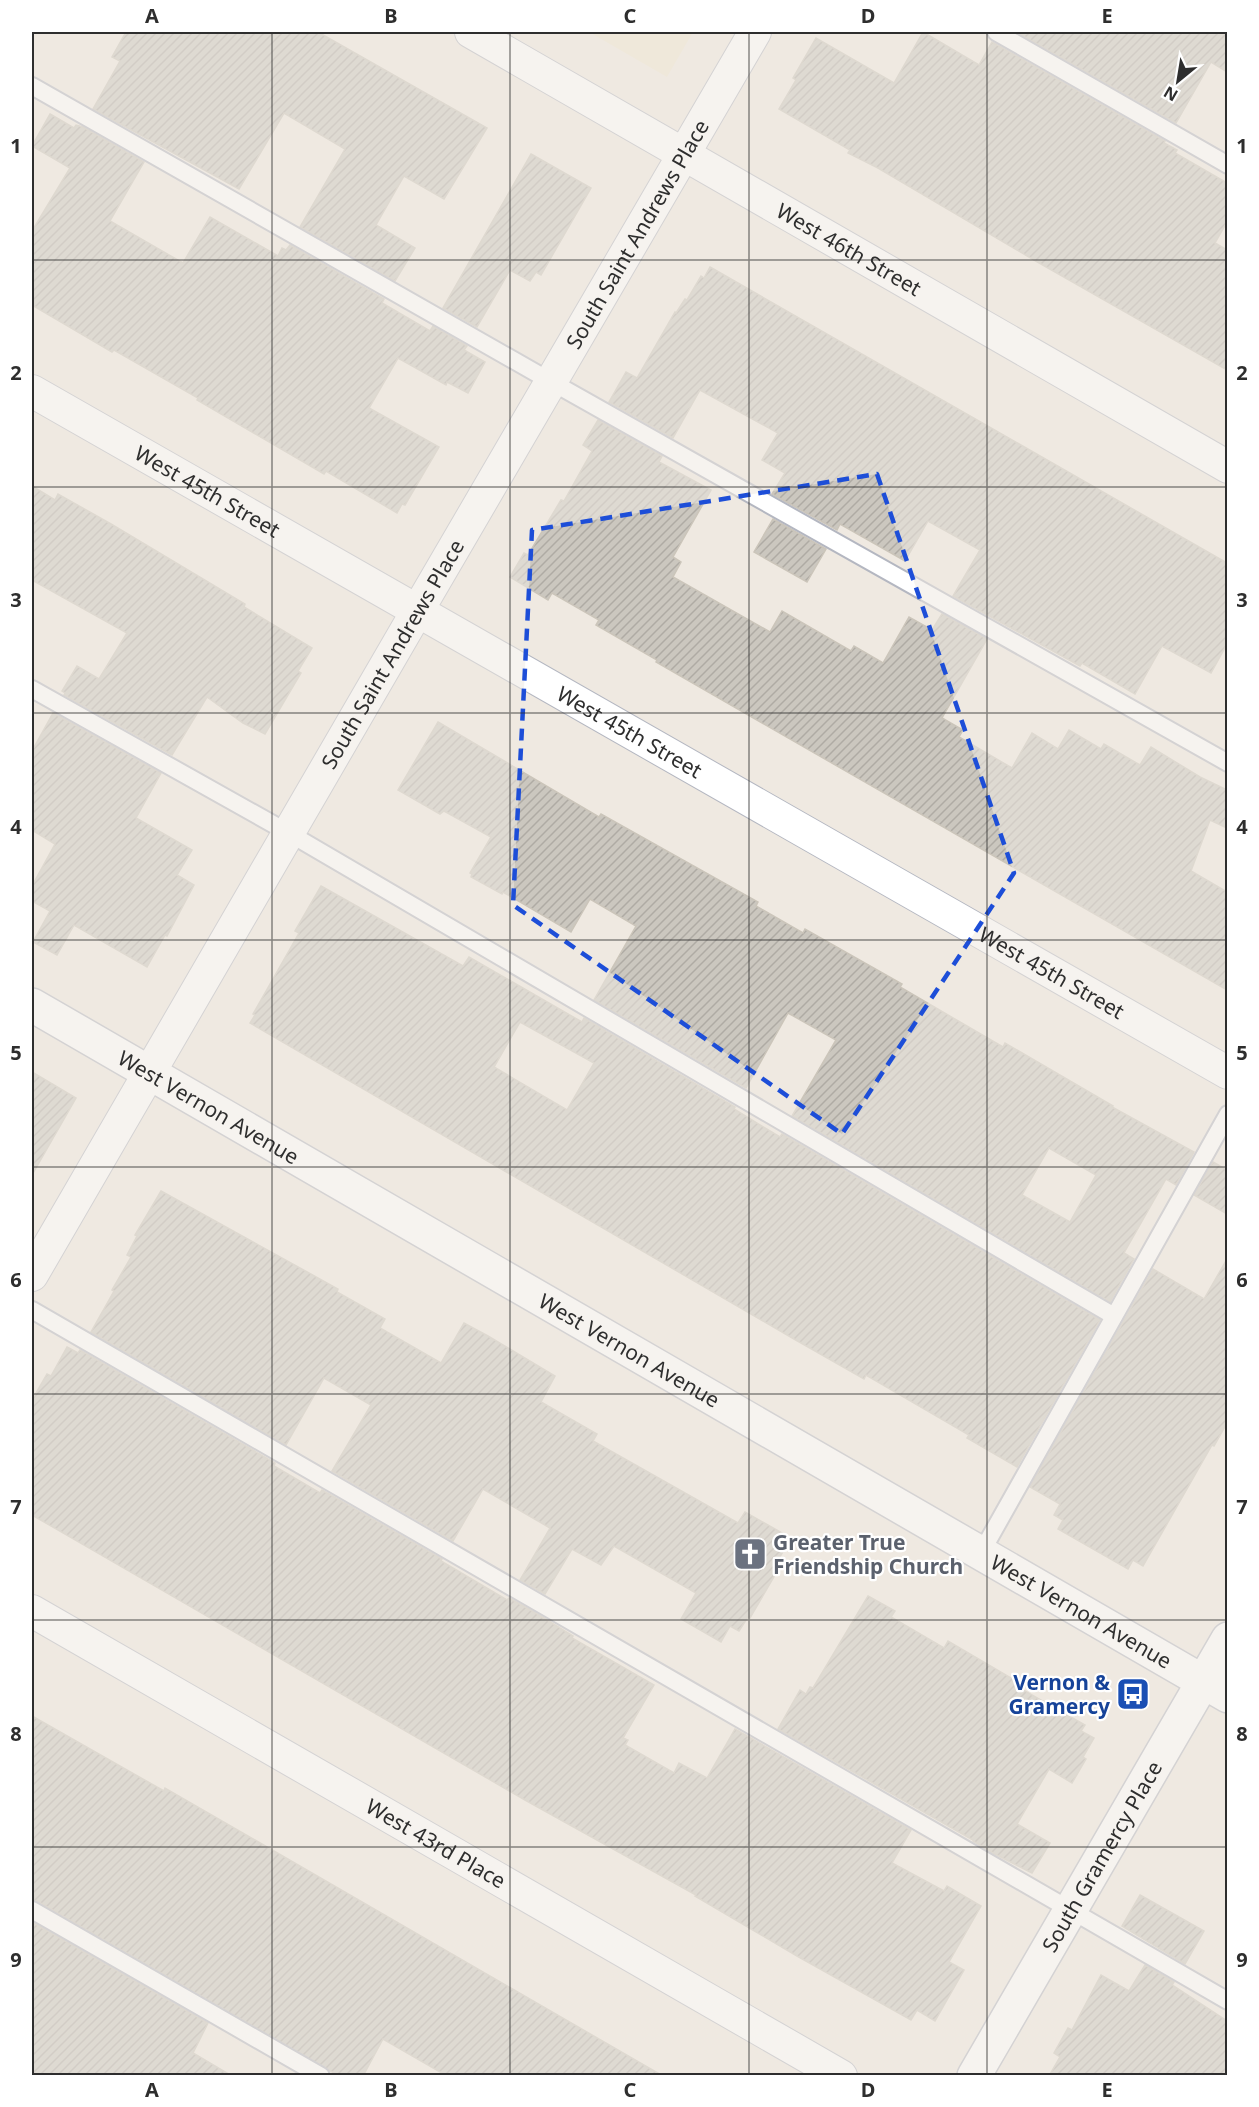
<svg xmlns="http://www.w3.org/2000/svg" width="1259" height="2107" font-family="'Noto Sans',sans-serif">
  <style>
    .education { fill: #f0e6d1 }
    .building { fill: url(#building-hatch); stroke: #cbc5ba; stroke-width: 1.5; fill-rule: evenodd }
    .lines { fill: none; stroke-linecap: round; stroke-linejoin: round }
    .lane-casing { stroke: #b4b7c1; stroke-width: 20 }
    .street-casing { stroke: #b4b7c1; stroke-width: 34 }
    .secondary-casing { stroke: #b4b7c1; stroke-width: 36 }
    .lane { stroke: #fff; stroke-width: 16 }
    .street { stroke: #fff; stroke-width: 32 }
    .secondary { stroke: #fff; stroke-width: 33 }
    .marked { fill: none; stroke: #1d4ed8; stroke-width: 4.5; stroke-dasharray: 12 8; stroke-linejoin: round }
    .grid { fill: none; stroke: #2e2e2e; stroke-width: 1.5; stroke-opacity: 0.55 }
    .labels { text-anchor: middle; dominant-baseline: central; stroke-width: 4.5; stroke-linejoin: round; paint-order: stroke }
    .street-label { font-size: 21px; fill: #2e2e2e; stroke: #fff }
    .worship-label { font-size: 21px; font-weight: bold; fill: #5b616d; stroke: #fff; text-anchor: start }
    .transit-label { font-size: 21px; font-weight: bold; fill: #164399; stroke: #fff; text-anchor: end }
    .neatline { fill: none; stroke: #2e2e2e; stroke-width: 2 }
    .grid-label { font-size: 20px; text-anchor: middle; font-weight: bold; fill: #2e2e2e }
  </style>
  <defs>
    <pattern id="building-hatch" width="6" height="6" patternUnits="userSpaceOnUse" patternTransform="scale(1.5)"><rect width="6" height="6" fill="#cbc7bf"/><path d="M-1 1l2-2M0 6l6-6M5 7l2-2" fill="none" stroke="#afaba4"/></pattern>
  </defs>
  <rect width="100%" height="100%" fill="#efe9e1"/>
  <!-- education -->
  <path class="education" d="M589 32H693L667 77Z"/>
  <!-- building -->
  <g class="building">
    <path d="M126 32H318L487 128 444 199 404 176 376 225 415 248 395 281 300 227 345 149 284 113 239 189 93 109 120 61 112 57Z"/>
    <path d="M923 32 979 65 992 42 1165 141 1164 143 1177 150 1175 153 1227 183V222L1215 243 1227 250V370L1034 260 878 168 848 153 850 150 779 109 796 80 793 78 816 38 894 83Z"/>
    <path d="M1016 32H1227V72L1211 62 1176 123Z"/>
    <path d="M50 114 74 128 76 125 83 127 144 162 110 221 183 263 210 217 278 256 282 248 286 250 290 245 384 299 382 303 430 331 433 326 467 346 464 350 485 362 468 393 447 382 446 385 398 358 369 408 439 447 405 505 402 504 397 513 326 471 324 474 197 400 198 398 114 350 112 352 32 305V231L70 168 32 146Z"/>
    <path d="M531 154 591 188 541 275 536 272 530 281 510 270 477 327 443 308Z"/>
    <path d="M710 267 1227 563V644L1211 673 1162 646 1135 694 1082 663 1080 666 953 596 980 550 928 521 905 561 840 524 837 530 772 494 785 473 762 460 778 433 700 390 673 438 609 402 626 372 637 378 675 312 676 313 685 299 687 300 701 276 704 278Z"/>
    <path d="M598 420 662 456 659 462 711 490 673 557 681 562 673 577 770 632 782 611 851 651 854 646 883 663 909 617 932 630 942 614 987 639 942 718 963 730 959 737 1012 768 1032 733 1058 749 1069 730 1101 749 1104 744 1140 765 1151 747 1200 777 1227 790V828L1210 820 1191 871 1227 892V990L656 662 657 660 596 625 599 620 552 593 548 600 510 577 524 553 528 555 561 500 564 501 592 451 583 445Z"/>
    <path d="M32 486 55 500 58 494 111 524 245 604 244 607 312 648 298 671 301 673 265 734 243 723 207 697 172 755 64 695 65 693 62 691 77 666 99 679 127 633 32 580Z"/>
    <path d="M773 519 826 549 807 582 754 552Z"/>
    <path d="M53 713 161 773 136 818 192 850 177 875 194 885 167 936 165 935 147 967 74 925 57 955 33 942 50 911 32 901V886L55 844 32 830V751Z"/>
    <path d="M438 722 599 817 601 814 758 902 756 906 803 933 805 929 902 984 900 987 1003 1047 1005 1043 1113 1106 1112 1107 1194 1152 1176 1185 1166 1179 1124 1253 1134 1259 1110 1302 792 1116 836 1040 788 1013 746 1088 594 1000 636 926 590 899 571 932 503 892 502 894 471 877 472 874 470 873 491 837 444 811 440 814 398 790ZM1049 1148 1096 1175 1070 1222 1022 1195Z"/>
    <path d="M321 886 463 966 469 957 582 1022 584 1018 735 1107 734 1109 780 1137 782 1134 1100 1320 1017 1467 967 1438 969 1435 866 1375 864 1379 794 1339 250 1023 255 1015 253 1014 299 933 295 931ZM520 1022 594 1063 567 1110 494 1067Z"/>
    <path d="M32 1072 76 1098 32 1175Z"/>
    <path d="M1213 1162 1227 1170V1214L1194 1195Z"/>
    <path d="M161 1191 338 1289 337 1292 385 1319 380 1328 441 1363 464 1323 488 1336 555 1376 541 1402 597 1434 593 1441 738 1523 745 1512 791 1538 778 1560 782 1563 750 1618 748 1617 739 1631 730 1626 721 1642 681 1619 696 1593 614 1546 601 1565 572 1549 545 1594 520 1580 550 1528 483 1489 453 1541 332 1471 371 1405 324 1378 286 1445 91 1332 114 1291 112 1290 131 1257 127 1255 137 1236 135 1235Z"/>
    <path d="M1227 1259V1423L1214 1446 1212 1445 1143 1566 1133 1560 1128 1569 1058 1529 1063 1520 1054 1515 1060 1504 1030 1487 1153 1269 1204 1299Z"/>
    <path d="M67 1347 78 1353 80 1350 275 1463 274 1466 320 1493 322 1490 442 1559 441 1561 507 1600 509 1598 534 1612 573 1636 572 1638 654 1685 623 1738 628 1740 625 1745 674 1773 679 1763 707 1778 735 1729 911 1830 892 1863 944 1891 947 1886 981 1906 949 1962 964 1970 935 2021 917 2010 911 2020 797 1956 695 1896 696 1895 525 1800 32 1515V1400L47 1374 51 1376Z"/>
    <path d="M868 1596 895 1611 891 1617 944 1648 948 1641 1018 1682 1016 1686 1085 1725 1081 1731 1094 1738 1083 1757 1086 1759 1072 1783 1049 1769 1017 1824 1050 1843 1032 1873 993 1853 973 1841V1840L778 1729 800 1690 806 1694 810 1687 813 1688Z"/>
    <path d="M32 1716 164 1791 165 1788 663 2076H447L383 2039 363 2076H339L37 1901 32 1900Z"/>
    <path d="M1140 1895 1204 1931 1185 1964 1122 1926Z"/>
    <path d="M32 1922 208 2023 193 2053 232 2076H32Z"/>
    <path d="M1145 1965 1174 1982 1172 1985 1227 2021V2076H1049L1060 2057 1054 2053 1068 2028 1072 2030 1101 1975 1129 1991Z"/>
  </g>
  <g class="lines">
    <defs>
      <g id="lane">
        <path d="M996 32 1228 165"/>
        <path d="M32 86 550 381 1228 763"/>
        <path d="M32 689 287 832 1114 1316"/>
        <path d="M32 1310 1228 2001"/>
        <path d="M981 1553 1228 1114"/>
        <path d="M32 1910 321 2076"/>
      </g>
      <g id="street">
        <path id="s1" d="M471 32 1228 467"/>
        <path id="s2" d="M32 391 1228 1073"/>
        <path id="s3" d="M32 1275C271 860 514 446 755 32"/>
        <path id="s4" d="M32 1611 841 2076"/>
      </g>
      <g id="secondary">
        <path id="s5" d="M32 1005 1228 1696"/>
        <path id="s6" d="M974 2076 1228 1639"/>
      </g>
    </defs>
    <!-- lane casing -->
    <use href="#lane" class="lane-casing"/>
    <!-- street casing -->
    <use href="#street" class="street-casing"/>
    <!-- secondary casing -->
    <use href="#secondary" class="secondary-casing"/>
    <!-- lane -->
    <use href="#lane" class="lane"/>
    <!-- street -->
    <use href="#street" class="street"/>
    <!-- secondary -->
    <use href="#secondary" class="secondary"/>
  </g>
  <!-- marked area -->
  <path d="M0 0H1259V2107H0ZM877 474 1014 873 842 1134 513 905 532 530Z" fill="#efe9e1" fill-opacity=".55" fill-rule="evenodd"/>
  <path class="marked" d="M877 474 1014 873 842 1134 513 905 532 530Z"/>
  <!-- grid -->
  <path class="grid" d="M272 32V2076M510 32V2076M749 32V2076M987 32V2076M32 260H1228M32 487H1228M32 713H1228M32 940H1228M32 1167H1228M32 1394H1228M32 1620H1228M32 1847H1228"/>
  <!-- icons -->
  <defs>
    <symbol id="church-square" viewBox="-11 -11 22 22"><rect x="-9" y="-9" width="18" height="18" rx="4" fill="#6b7280" stroke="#fff"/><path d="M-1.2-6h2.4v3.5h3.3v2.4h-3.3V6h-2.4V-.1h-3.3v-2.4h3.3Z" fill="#fff"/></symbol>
    <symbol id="bus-square" viewBox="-11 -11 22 22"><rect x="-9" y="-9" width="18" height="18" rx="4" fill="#1a4fb4" stroke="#fff"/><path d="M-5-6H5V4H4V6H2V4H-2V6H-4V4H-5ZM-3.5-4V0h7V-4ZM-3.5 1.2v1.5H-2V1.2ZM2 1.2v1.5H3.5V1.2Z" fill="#fff"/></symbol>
  </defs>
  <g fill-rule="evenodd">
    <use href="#church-square" x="731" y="1535" width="38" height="38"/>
    <use href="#bus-square" x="1114" y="1675" width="38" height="38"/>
  </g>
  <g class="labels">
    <!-- street labels -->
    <g class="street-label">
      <text stroke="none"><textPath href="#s3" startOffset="1204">South Saint Andrews Place</textPath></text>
      <text stroke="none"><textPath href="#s1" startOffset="436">West 46th Street</textPath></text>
      <text stroke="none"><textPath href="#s2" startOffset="202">West 45th Street</textPath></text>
      <text stroke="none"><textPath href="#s3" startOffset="718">South Saint Andrews Place</textPath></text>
      <text stroke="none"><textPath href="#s2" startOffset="688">West 45th Street</textPath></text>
      <text stroke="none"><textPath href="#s2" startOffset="1174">West 45th Street</textPath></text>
      <text stroke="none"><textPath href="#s5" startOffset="204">West Vernon Avenue</textPath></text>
      <text stroke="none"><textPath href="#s5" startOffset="690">West Vernon Avenue</textPath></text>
      <text stroke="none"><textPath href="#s5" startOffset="1212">West Vernon Avenue</textPath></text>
      <text stroke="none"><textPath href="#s4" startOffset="466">West 43rd Place</textPath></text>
      <text stroke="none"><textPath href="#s6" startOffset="254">South Gramercy Place</textPath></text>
    </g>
    <!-- worship labels -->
    <g class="worship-label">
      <text x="773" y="1542">Greater True<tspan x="773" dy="24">Friendship Church</tspan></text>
    </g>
    <!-- transit labels -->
    <g class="transit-label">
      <text x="1110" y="1682">Vernon &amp;<tspan x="1110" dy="24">Gramercy</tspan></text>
    </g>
  </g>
  <!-- border -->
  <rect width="1259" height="2107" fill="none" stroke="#ffffff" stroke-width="66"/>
  <!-- north arrow -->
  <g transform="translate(1178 81) rotate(210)" stroke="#ffffff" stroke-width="4.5" paint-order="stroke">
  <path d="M0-4.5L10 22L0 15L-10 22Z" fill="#2e2e2e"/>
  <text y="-9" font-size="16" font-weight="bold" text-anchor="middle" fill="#2e2e2e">N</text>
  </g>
  <rect x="33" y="33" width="1193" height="2041" class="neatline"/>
  <g class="grid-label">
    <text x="152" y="23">A</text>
    <text x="391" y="23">B</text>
    <text x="630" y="23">C</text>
    <text x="868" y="23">D</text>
    <text x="1107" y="23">E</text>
    <text x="16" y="153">1</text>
    <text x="1242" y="153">1</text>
    <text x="16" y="380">2</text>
    <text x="1242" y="380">2</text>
    <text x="16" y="607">3</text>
    <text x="1242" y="607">3</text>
    <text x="16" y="834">4</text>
    <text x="1242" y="834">4</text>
    <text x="16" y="1060">5</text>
    <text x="1242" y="1060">5</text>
    <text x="16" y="1287">6</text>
    <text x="1242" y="1287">6</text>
    <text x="16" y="1514">7</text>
    <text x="1242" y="1514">7</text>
    <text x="16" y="1741">8</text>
    <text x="1242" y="1741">8</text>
    <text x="16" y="1967">9</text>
    <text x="1242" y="1967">9</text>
    <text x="152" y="2097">A</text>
    <text x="391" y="2097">B</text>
    <text x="630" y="2097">C</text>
    <text x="868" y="2097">D</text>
    <text x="1107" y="2097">E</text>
  </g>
</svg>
